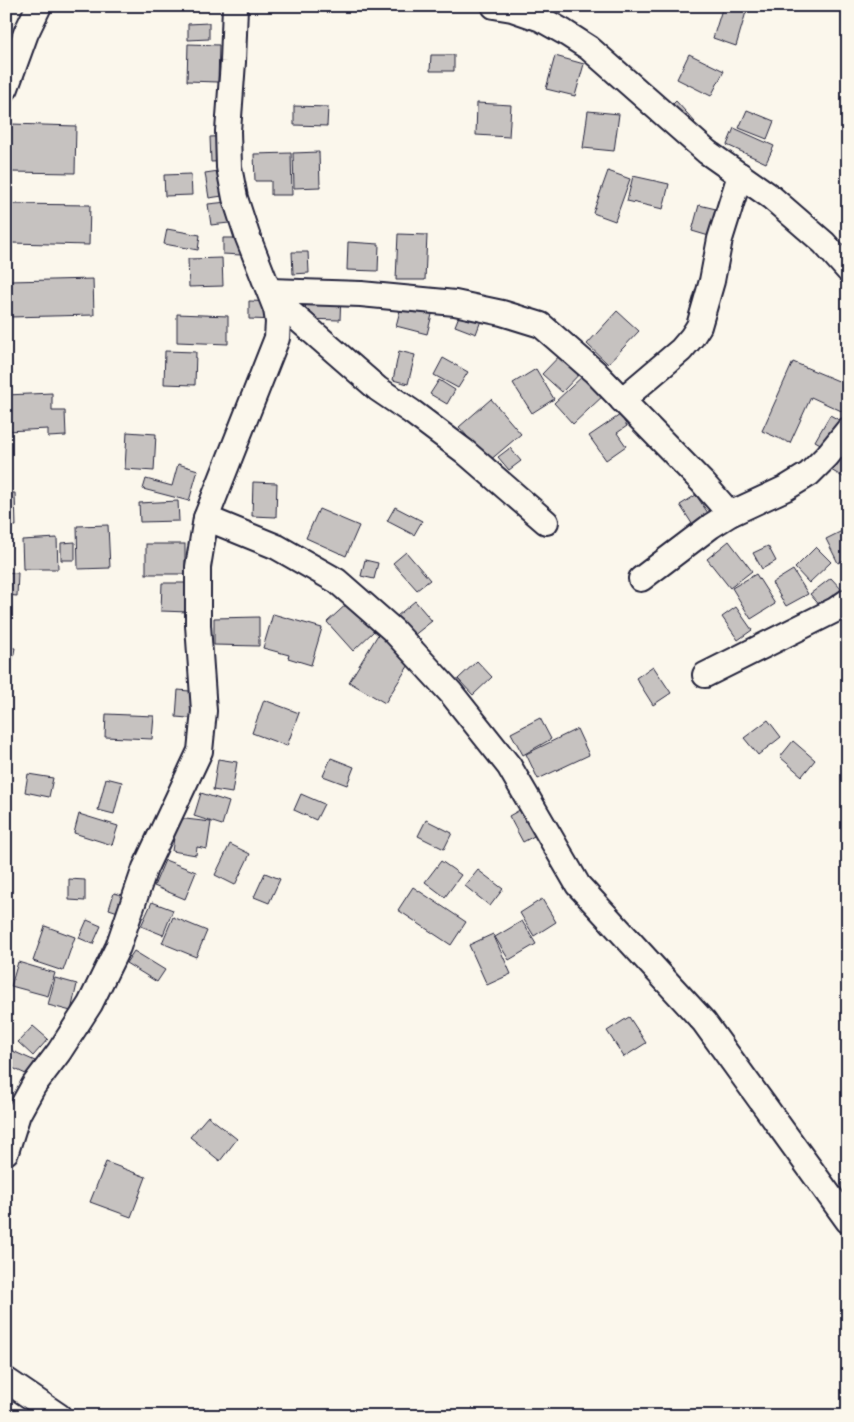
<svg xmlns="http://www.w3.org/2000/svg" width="854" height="1422" font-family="'Patrick Hand',sans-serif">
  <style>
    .building { fill: #c6c2c0; stroke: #22223b }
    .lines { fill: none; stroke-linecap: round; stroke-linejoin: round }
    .minor-casing { stroke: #22223b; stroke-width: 28 }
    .minor { stroke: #fbf7ec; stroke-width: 24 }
  </style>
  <rect width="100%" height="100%" fill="#fbf7ec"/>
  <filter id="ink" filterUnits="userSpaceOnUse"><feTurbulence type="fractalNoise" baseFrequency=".02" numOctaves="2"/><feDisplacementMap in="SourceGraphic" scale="10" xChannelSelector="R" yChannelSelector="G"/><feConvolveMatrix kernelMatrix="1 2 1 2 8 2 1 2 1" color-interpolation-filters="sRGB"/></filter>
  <g filter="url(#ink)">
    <!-- building -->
    <g class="building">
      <path d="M723 6 746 12 736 46 713 38Z"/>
      <path d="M209 23V39L188 40V24Z"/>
      <path d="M188 44 219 45 218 82 187 81Z"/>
      <path d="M689 54 724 71 711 96 677 79Z"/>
      <path d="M431 55H454V71H430Z"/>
      <path d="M555 56 584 64 575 96 546 89Z"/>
      <path d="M676 101 695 122 685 131 666 111Z"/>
      <path d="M477 103 511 105 509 137 476 135Z"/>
      <path d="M294 106 328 107 327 126 294 125Z"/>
      <path d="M747 110 774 121 767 139 739 128Z"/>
      <path d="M588 111 619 114 614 151 583 148Z"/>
      <path d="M11 124 76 126 75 173 10 172Z"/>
      <path d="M734 128 774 146 766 163 727 145Z"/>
      <path d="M229 136 230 161 211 162 210 137Z"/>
      <path d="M319 152 320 187 294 188 293 153Z"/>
      <path d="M291 153 292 195H271V181H255L254 154Z"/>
      <path d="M226 170 229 195 209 198 205 173Z"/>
      <path d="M608 171 630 179 615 221 593 213Z"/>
      <path d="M191 174 192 195 165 196 164 175Z"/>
      <path d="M633 176 669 184 663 209 627 201Z"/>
      <path d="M237 201 238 222 211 225 208 204Z"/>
      <path d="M11 204 90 205 89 245 11 243Z"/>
      <path d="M699 205 716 209 709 236 692 231Z"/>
      <path d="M167 229 200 235 198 250 164 244Z"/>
      <path d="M398 234 427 235 425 280H396Z"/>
      <path d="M223 238H241V255L223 254Z"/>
      <path d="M348 242 379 244 378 271 347 270Z"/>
      <path d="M292 252H308L309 273 293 274Z"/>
      <path d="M222 258 223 286 189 287 188 259Z"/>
      <path d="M93 279 94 315 10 317V281Z"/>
      <path d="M306 292 341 294 340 320 305 319Z"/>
      <path d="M404 295 435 303 427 334 396 326Z"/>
      <path d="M249 301 279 302 278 320 249 319Z"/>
      <path d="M462 308 483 315 476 334 455 326Z"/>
      <path d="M617 311 639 331 608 364 587 344Z"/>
      <path d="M177 314 228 316V344L177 342Z"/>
      <path d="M567 348 586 367 562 392 542 374Z"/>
      <path d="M165 351 196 352 195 385 164 384Z"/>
      <path d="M399 351 415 355 408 384 393 380Z"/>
      <path d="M443 358 468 372 458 388 434 375Z"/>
      <path d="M793 362 848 385V414L811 397 790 443 762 431Z"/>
      <path d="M536 369 554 399 532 413 513 383Z"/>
      <path d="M586 373 605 394 573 424 554 403Z"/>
      <path d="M439 380 455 390 447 404 430 394Z"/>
      <path d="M52 393V411H65L66 436 48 437V429L6 431V395Z"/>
      <path d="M491 399 521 434 489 461 459 427Z"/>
      <path d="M620 415 627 426 617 433 626 446 606 460 589 436Z"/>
      <path d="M830 415 848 425V480L824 466 833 451 815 441Z"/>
      <path d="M127 432 156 434 154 471 125 469Z"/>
      <path d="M510 448 521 461 509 470 498 457Z"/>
      <path d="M178 464 198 470 189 501 143 489 146 479 172 486Z"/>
      <path d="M253 482 277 483 276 517 252 516Z"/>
      <path d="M6 493H15L16 526H6Z"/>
      <path d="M696 495 714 522 698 533 680 505Z"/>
      <path d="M178 501 179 521 140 522 139 503Z"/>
      <path d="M395 507 422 521 414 535 387 521Z"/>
      <path d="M319 509 359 526 346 556 306 538Z"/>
      <path d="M108 525 110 568 78 569 77 526Z"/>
      <path d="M848 528V558L838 563 826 539Z"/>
      <path d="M57 538 58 569H23L22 540Z"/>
      <path d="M729 541 752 571 730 588 707 559Z"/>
      <path d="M75 542V560H61V543Z"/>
      <rect x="146" y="544" width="39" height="30"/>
      <path d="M768 546 776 561 762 569 753 553Z"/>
      <path d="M816 547 831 562 809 583 795 568Z"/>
      <path d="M406 552 430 580 417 590 393 563Z"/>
      <path d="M365 560 378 563 374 579 361 576Z"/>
      <path d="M793 570 808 594 786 606 772 583Z"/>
      <path d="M6 572 18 573 17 596 6 595Z"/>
      <path d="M756 574 775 604 751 619 732 588Z"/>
      <path d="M831 578 842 590 821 607 810 594Z"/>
      <path d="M162 583H188V612L161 611Z"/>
      <path d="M415 601 432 621 413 636 397 616Z"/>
      <path d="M349 602 375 630 353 651 327 622Z"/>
      <path d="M736 607 752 630 738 640 722 617Z"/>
      <path d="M273 614 322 628 311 665 288 658 289 655 263 648Z"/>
      <path d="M259 617V646L214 645V618Z"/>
      <path d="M379 633 415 655 385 703 349 682Z"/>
      <path d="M6 647 15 648 9 679 6 678Z"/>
      <path d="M477 661 492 677 473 695 458 679Z"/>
      <path d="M653 666 671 693 653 705 636 678Z"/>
      <path d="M178 690 201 692 199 719 176 717Z"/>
      <path d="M264 700 299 713 287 746 252 733Z"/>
      <path d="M106 714 154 716 152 739 105 737Z"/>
      <path d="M540 718 551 739 523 755 511 733Z"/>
      <path d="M768 720 781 737 758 755 744 738Z"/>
      <path d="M577 729 589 755 538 779 526 754Z"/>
      <path d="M793 741 815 760 802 776 780 757Z"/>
      <path d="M331 758 354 767 347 785 323 776Z"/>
      <path d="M218 759 237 762 232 793 213 790Z"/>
      <path d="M28 774 53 778 49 797 25 792Z"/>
      <path d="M106 778 122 782 114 814 98 810Z"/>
      <path d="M201 793 229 802 222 825 194 816Z"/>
      <path d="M301 794 324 804 316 820 294 810Z"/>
      <path d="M532 803 547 829 523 842 509 816Z"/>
      <path d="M79 814 118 826 112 845 74 833Z"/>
      <path d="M177 818 211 822 207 849 197 847 196 855 172 851Z"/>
      <path d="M426 820 452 833 444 849 418 836Z"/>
      <path d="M230 844 250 854 235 885 215 875Z"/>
      <path d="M165 860 196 872 185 899 154 886Z"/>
      <path d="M441 861 461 875 445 897 425 882Z"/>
      <path d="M478 870 503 889 490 906 465 886Z"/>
      <path d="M265 873 280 879 269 903 254 897Z"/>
      <path d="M69 879 85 880V901L69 900Z"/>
      <path d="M413 887 466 922 451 945 398 910Z"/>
      <path d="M114 893 126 896 121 913 109 909Z"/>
      <path d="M542 899 556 922 534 936 520 913Z"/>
      <path d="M152 902 173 910 163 935 141 926Z"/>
      <path d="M173 917 207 931 196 957 162 943Z"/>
      <path d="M87 920 101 926 93 944 79 938Z"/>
      <path d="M522 921 536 944 509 960 495 937Z"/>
      <path d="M45 926 75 937 63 971 33 961Z"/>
      <path d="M493 934 511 974 487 985 469 945Z"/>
      <path d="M134 951 165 970 157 982 126 963Z"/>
      <path d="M18 962 55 973 48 996 11 986Z"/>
      <path d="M55 978 77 984 71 1011 48 1005Z"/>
      <path d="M629 1017 646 1043 624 1057 607 1031Z"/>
      <path d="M33 1026 48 1039 33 1056 18 1042Z"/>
      <path d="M6 1048 35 1061 28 1075 6 1065Z"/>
      <path d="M208 1116 237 1139 220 1161 190 1137Z"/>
      <path d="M106 1162 146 1177 131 1217 90 1202Z"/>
    </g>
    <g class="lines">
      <defs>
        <g id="minor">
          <path d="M494 6 512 9 541 19 564 32 589 48 707 152 771 197 824 243 848 270"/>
          <path d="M6 88 26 33 39 6"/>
          <path d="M270 291 361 294 455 303 502 313 541 325 595 372 703 483 730 514"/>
          <path d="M276 309 292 314 378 389 412 412 464 451 546 522"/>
          <path d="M622 400 681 350 692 337 699 326 712 281 720 239 740 175"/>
          <path d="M206 518 277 547 337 581 393 630 451 693 509 766 578 885 704 1022 848 1221"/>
          <path d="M641 579 711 526 730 514 786 488 809 474 827 456 848 430"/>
          <path d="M705 675 835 610 848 601"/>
          <path d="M6 1152 18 1114 34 1085 59 1052 90 1004 118 947 145 868 200 751 204 711 198 625V567L206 518 277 338 278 322 276 309 247 235 235 198 229 167 228 131 233 62 235 6"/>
          <path d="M6 1380 59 1416"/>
        </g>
      </defs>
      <!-- minor casing -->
      <use href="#minor" class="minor-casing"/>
      <!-- minor -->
      <use href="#minor" class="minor"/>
    </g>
  </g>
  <!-- margin -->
  <rect width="854" height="1422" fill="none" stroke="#fbf7ec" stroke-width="25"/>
  <rect x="12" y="12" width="829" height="1397" fill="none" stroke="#22223b" stroke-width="2" filter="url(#ink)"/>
</svg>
